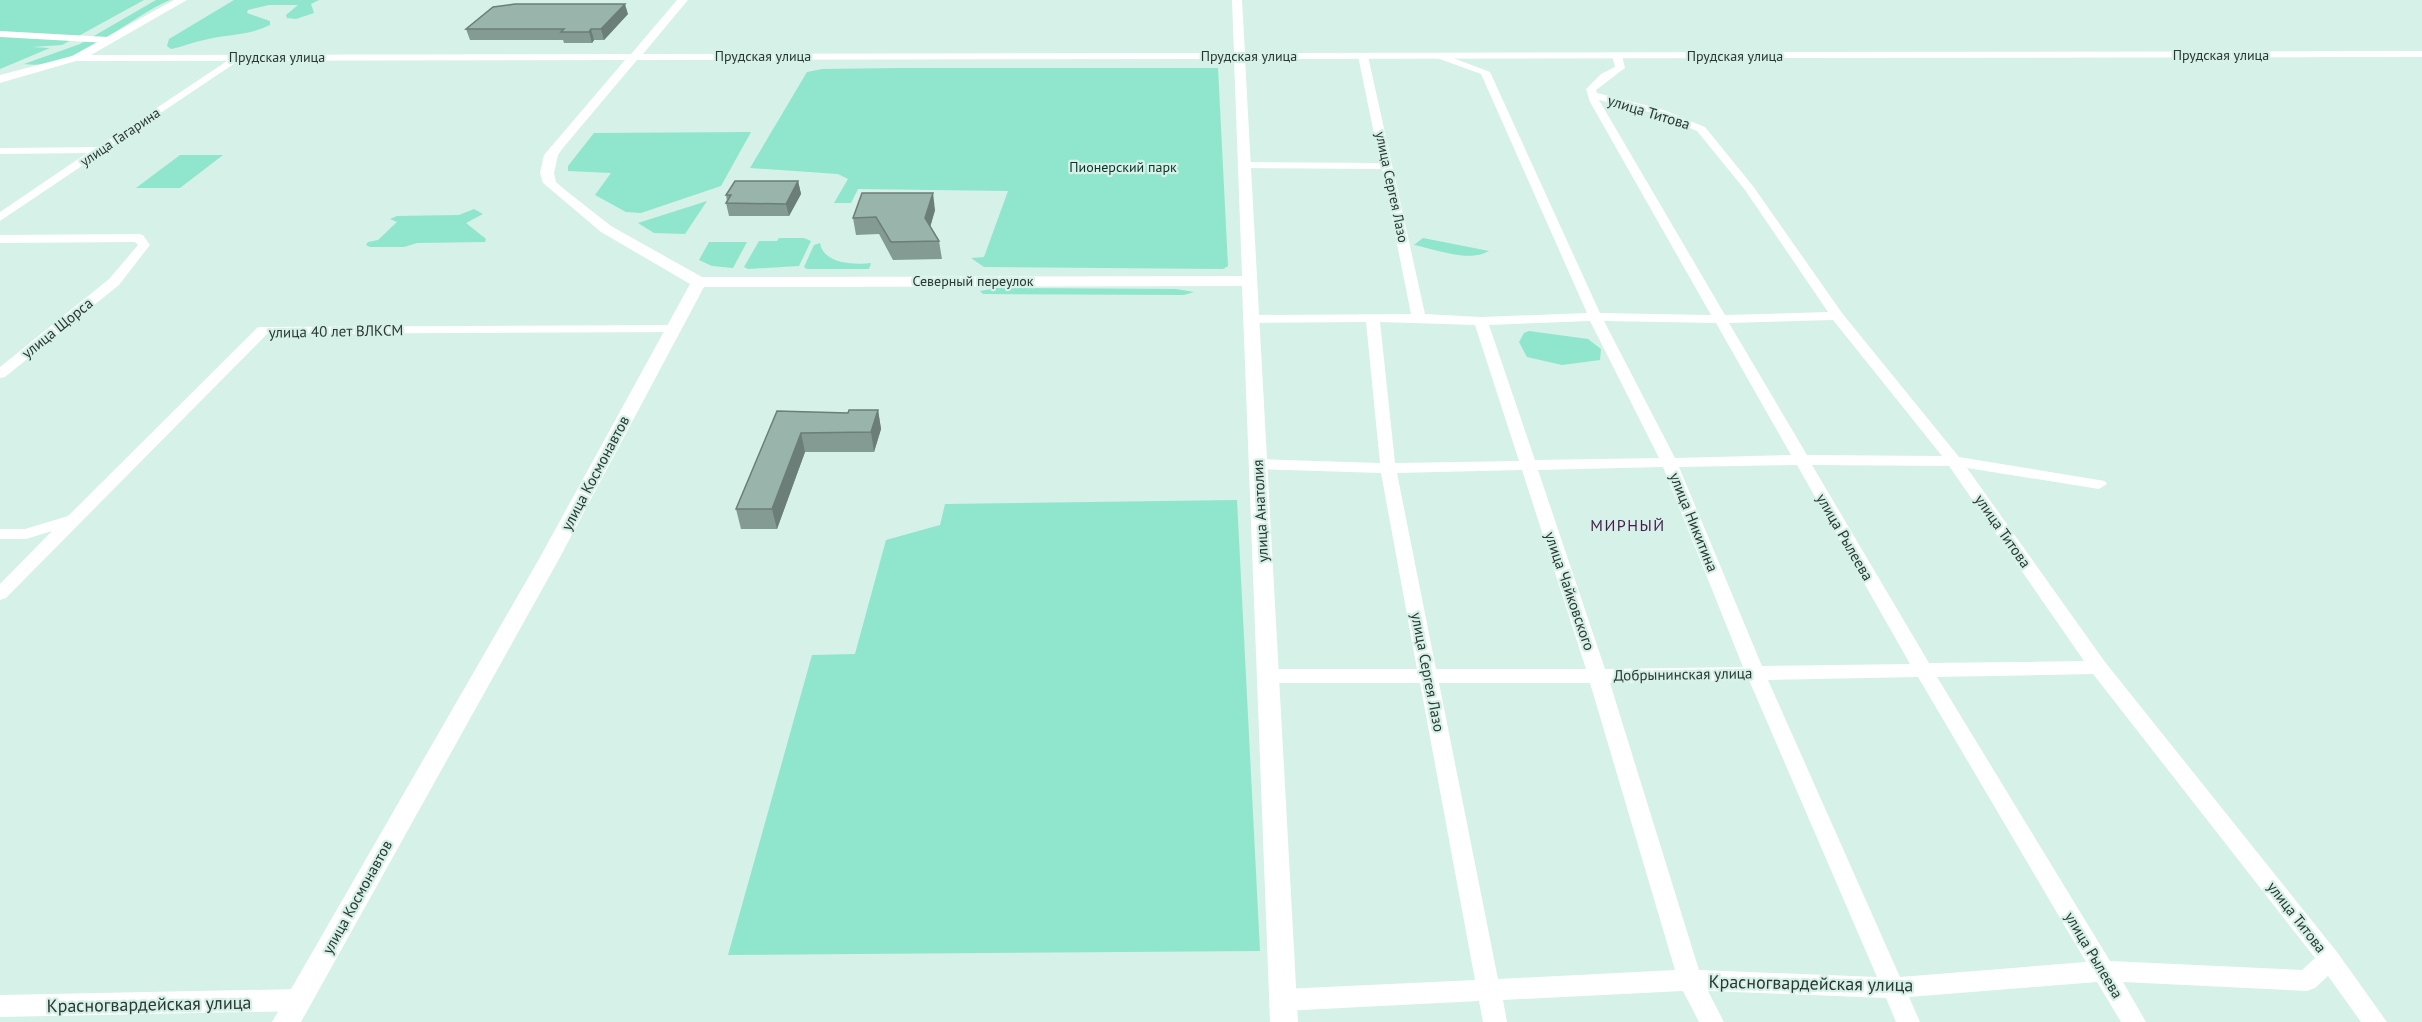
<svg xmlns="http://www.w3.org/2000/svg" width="2422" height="1022" font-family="'PT Sans',sans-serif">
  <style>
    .green { fill: #90e5cd }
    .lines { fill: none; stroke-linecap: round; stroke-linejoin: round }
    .minor { fill: #fff; fill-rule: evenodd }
    .tertiary { fill: #fff; fill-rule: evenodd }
    .wall { fill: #849b93 }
    .shaded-wall { fill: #6b7e78 }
    .building { fill: #99b4ab; stroke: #6b7e78; stroke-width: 1.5 }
    .labels { text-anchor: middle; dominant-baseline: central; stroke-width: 4.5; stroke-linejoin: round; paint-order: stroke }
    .far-street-label { font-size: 14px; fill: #2c3734; stroke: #d5f1e8 }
    .far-park-label { font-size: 14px; fill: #0b342a; stroke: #d5f1e8 }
    .street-label { font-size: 15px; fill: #2c3734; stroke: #d5f1e8 }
    .neighbourhood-label { font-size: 16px; letter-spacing: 1.5px; fill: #481a4c; stroke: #d5f1e8 }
    .near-street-label { font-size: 18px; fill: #2c3734; stroke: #d5f1e8 }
  </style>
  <rect width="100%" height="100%" fill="#d5f1e8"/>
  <!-- green -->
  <g class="green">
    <path d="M0 0H144L62 45 32 47 50 48 0 69Z"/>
    <path d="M156 0H170C127 18 74 72 24 64L80 44Z"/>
    <path d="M234 0H319L311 4 314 13 296 19 287 18 286 15 298 5H269L248 10 247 13 270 21V25C248 36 226 34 204 40 192 42 183 47 171 49L167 46 169 39Z"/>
    <path d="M900 68H1218L1228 266 1223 269 984 267 971 258 984 257 1008 191 858 189 851 203H834L848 179 838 174 750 168 807 72 822 69Z"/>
    <path d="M751 132 721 186 641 213 626 212 595 195 611 173 568 171V166L594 133Z"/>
    <path d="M180 155H223L180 188H136Z"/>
    <path d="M707 201 685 234 654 233 638 223Z"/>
    <path d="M474 209 483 214 466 223 486 239 485 242 417 243 404 247H370L366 245 368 242 378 240 397 222 390 219 397 216 459 215Z"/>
    <path d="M779 238H804L811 241 799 266 748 269 744 267 759 241H777Z"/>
    <path d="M1423 238 1489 251C1468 263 1436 249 1414 245Z"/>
    <path d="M709 242H747L733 268 712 266 699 260Z"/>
    <path d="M820 243C823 264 855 265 871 263L869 269H807L804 267 814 245Z"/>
    <path d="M997 288 1176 289 1194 292 1184 295 983 294 980 291Z"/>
    <path d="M1529 331 1588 339 1601 349 1600 360 1562 365 1527 357 1519 342 1524 333Z"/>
    <path d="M1237 500 1260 951 728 955 812 655 855 654 886 540 940 525 945 504Z"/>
  </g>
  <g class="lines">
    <!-- minor -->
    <g class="minor">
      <path d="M0 31 108 37 113 40 108 43 0 37Z"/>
      <path d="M1363 53 1368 56 1425 314 1481 317 1587 313 1481 74 1437 58 1435 56 1440 53 1490 72 1600 313 1711 315 1590 102 1586 89 1601 74 1615 67 1612 56 1617 53 1622 56 1625 68 1596 90 1597 93 1661 109 1705 127 1753 186 1842 313 1959 457 2105 481 2107 484 2099 489 1967 468 2105 662 2337 952 2387 1022H2361L2328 976 2315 988 2307 991 2123 982 2146 1022H2121L2097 982 1909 997 1920 1022H1896L1886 998 1708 991 1724 1022H1699L1683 991 1503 1000 1507 1022H1483L1479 1001 1283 1011 1275 1007 1271 1000 1275 993 1283 989 1475 980 1420 683H1267L1260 681 1258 676 1260 671 1267 669H1417L1381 473 1258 469 1250 464 1258 459 1380 463 1366 322 1250 323 1243 319 1250 315 1411 314 1382 169 1243 168 1237 165 1243 162 1380 163 1358 56ZM1599 100 1653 113 1697 131 1745 190 1828 312 1725 315ZM1833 320 1942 456 1807 455 1729 323ZM1590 321 1659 458 1535 460 1489 325ZM1604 321 1716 323 1791 455 1675 458ZM1380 322 1475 325 1519 461 1395 463ZM1797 465 1910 664 1762 666 1679 467ZM1812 465 1949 466 2084 661 1929 663ZM1663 467 1743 667 1605 669 1538 470ZM1522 470 1586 669H1436L1397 473ZM2093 674 2315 958 2302 970 2110 961 1937 677ZM1918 677 2086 962 1900 977 1768 680ZM1749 680 1877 977 1699 970 1610 683ZM1439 683H1590L1675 970 1498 979Z"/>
      <path d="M236 55 244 57 0 221V212L87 153 0 154V148L98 147Z"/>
      <path d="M139 234 143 235 150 245 119 285 5 377 0 378V367L109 279 138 245 135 242 0 243V235Z"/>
      <path d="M673 325 678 326V332L267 334 6 598 0 600V584L52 531 26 539H0V529H25L68 516 258 327Z"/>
      <path d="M299 989 307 993 311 1000 307 1007 299 1011 0 1017V995Z"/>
    </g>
    <!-- tertiary -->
    <path class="tertiary" d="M174 0H187L91 55 631 54 677 0H688L643 54 1234 53 1232 0H1242L1245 53 2422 51V57L1245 59 1298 1022H1270L1242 286 704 287 559 559 301 1022H272L539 559 690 284 601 232 543 183 540 173 544 155 625 60 76 61 0 83V75L72 56ZM1234 59 1242 276 702 277 611 226 564 189 556 182 554 173 558 155 563 148 637 60Z"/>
  </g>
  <!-- wall -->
  <g class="wall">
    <path d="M628 14 604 40H594L592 43H564L563 40H470L466 29Z"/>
    <path d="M798 181 801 194 789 216H729L726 203 727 201 726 195Z"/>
    <path d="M935 210 930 226 939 241 942 259 893 260 879 234 856 235 853 218Z"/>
    <path d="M878 410 881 429 874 452H805L777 529H741L736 509 777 411 848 413Z"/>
  </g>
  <!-- shaded-wall -->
  <g class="shaded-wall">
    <path d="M625 4 628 14 604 40 601 29Z"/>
    <path d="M591 29 594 40 592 43 589 32Z"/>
    <path d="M798 181 801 194 789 216 786 204Z"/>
    <path d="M933 193 935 210 928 235 925 218Z"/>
    <path d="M878 410 881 429 874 452 871 432Z"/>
    <path d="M801 433 805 452 777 529 772 509Z"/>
  </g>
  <!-- building -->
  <g class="building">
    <path d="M515 4H625L601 29H591L589 32H561L564 29H466L493 7Z"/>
    <path d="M735 181H798L786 204 726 203 731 195H726Z"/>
    <path d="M862 193H933L925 218 939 241 891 242 876 217 853 218Z"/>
    <path d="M849 410H878L871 432 801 433 772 509H736L777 411 848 413Z"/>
  </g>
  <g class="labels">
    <!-- far-street labels -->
    <g class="far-street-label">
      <text x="2221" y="55">Прудская улица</text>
      <text x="763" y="56">Прудская улица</text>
      <text x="1249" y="56">Прудская улица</text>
      <text x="1735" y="56">Прудская улица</text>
      <text x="277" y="57">Прудская улица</text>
      <text transform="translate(120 137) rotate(-34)">улица Гагарина</text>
      <text transform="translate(1392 187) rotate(78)">улица Сергея Лазо</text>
      <text x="973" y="281">Северный переулок</text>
    </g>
    <!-- far-park labels -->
    <g class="far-park-label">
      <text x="1123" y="167">Пионерский парк</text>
    </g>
    <!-- street labels -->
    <g class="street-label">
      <text transform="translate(1649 112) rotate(17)">улица Титова</text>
      <text transform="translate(57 328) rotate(-39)">улица Щорса</text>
      <text transform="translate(336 331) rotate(-1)">улица 40 лет ВЛКСМ</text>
      <text transform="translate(595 473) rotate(-62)">улица Космонавтов</text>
      <text transform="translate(1260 511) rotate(-93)">улица Анатолия</text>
      <text transform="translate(1694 522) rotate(68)">улица Никитина</text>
      <text transform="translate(2003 531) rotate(55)">улица Титова</text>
      <text transform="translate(1845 537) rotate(60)">улица Рылеева</text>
      <text transform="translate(1570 591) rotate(71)">улица Чайковского</text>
      <text transform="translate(1428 672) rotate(79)">улица Сергея Лазо</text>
      <text transform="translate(1683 674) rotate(-1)">Добрынинская улица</text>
      <text transform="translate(357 897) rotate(-61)">улица Космонавтов</text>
      <text transform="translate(2297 917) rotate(52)">улица Титова</text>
      <text transform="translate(2094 955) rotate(59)">улица Рылеева</text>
    </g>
    <!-- neighbourhood labels -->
    <g class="neighbourhood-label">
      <text x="1628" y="525">МИРНЫЙ</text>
    </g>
    <!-- near-street labels -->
    <g class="near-street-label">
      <text transform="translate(1811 983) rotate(1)">Красногвардейская улица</text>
      <text transform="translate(149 1004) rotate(-1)">Красногвардейская улица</text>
    </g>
  </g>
</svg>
